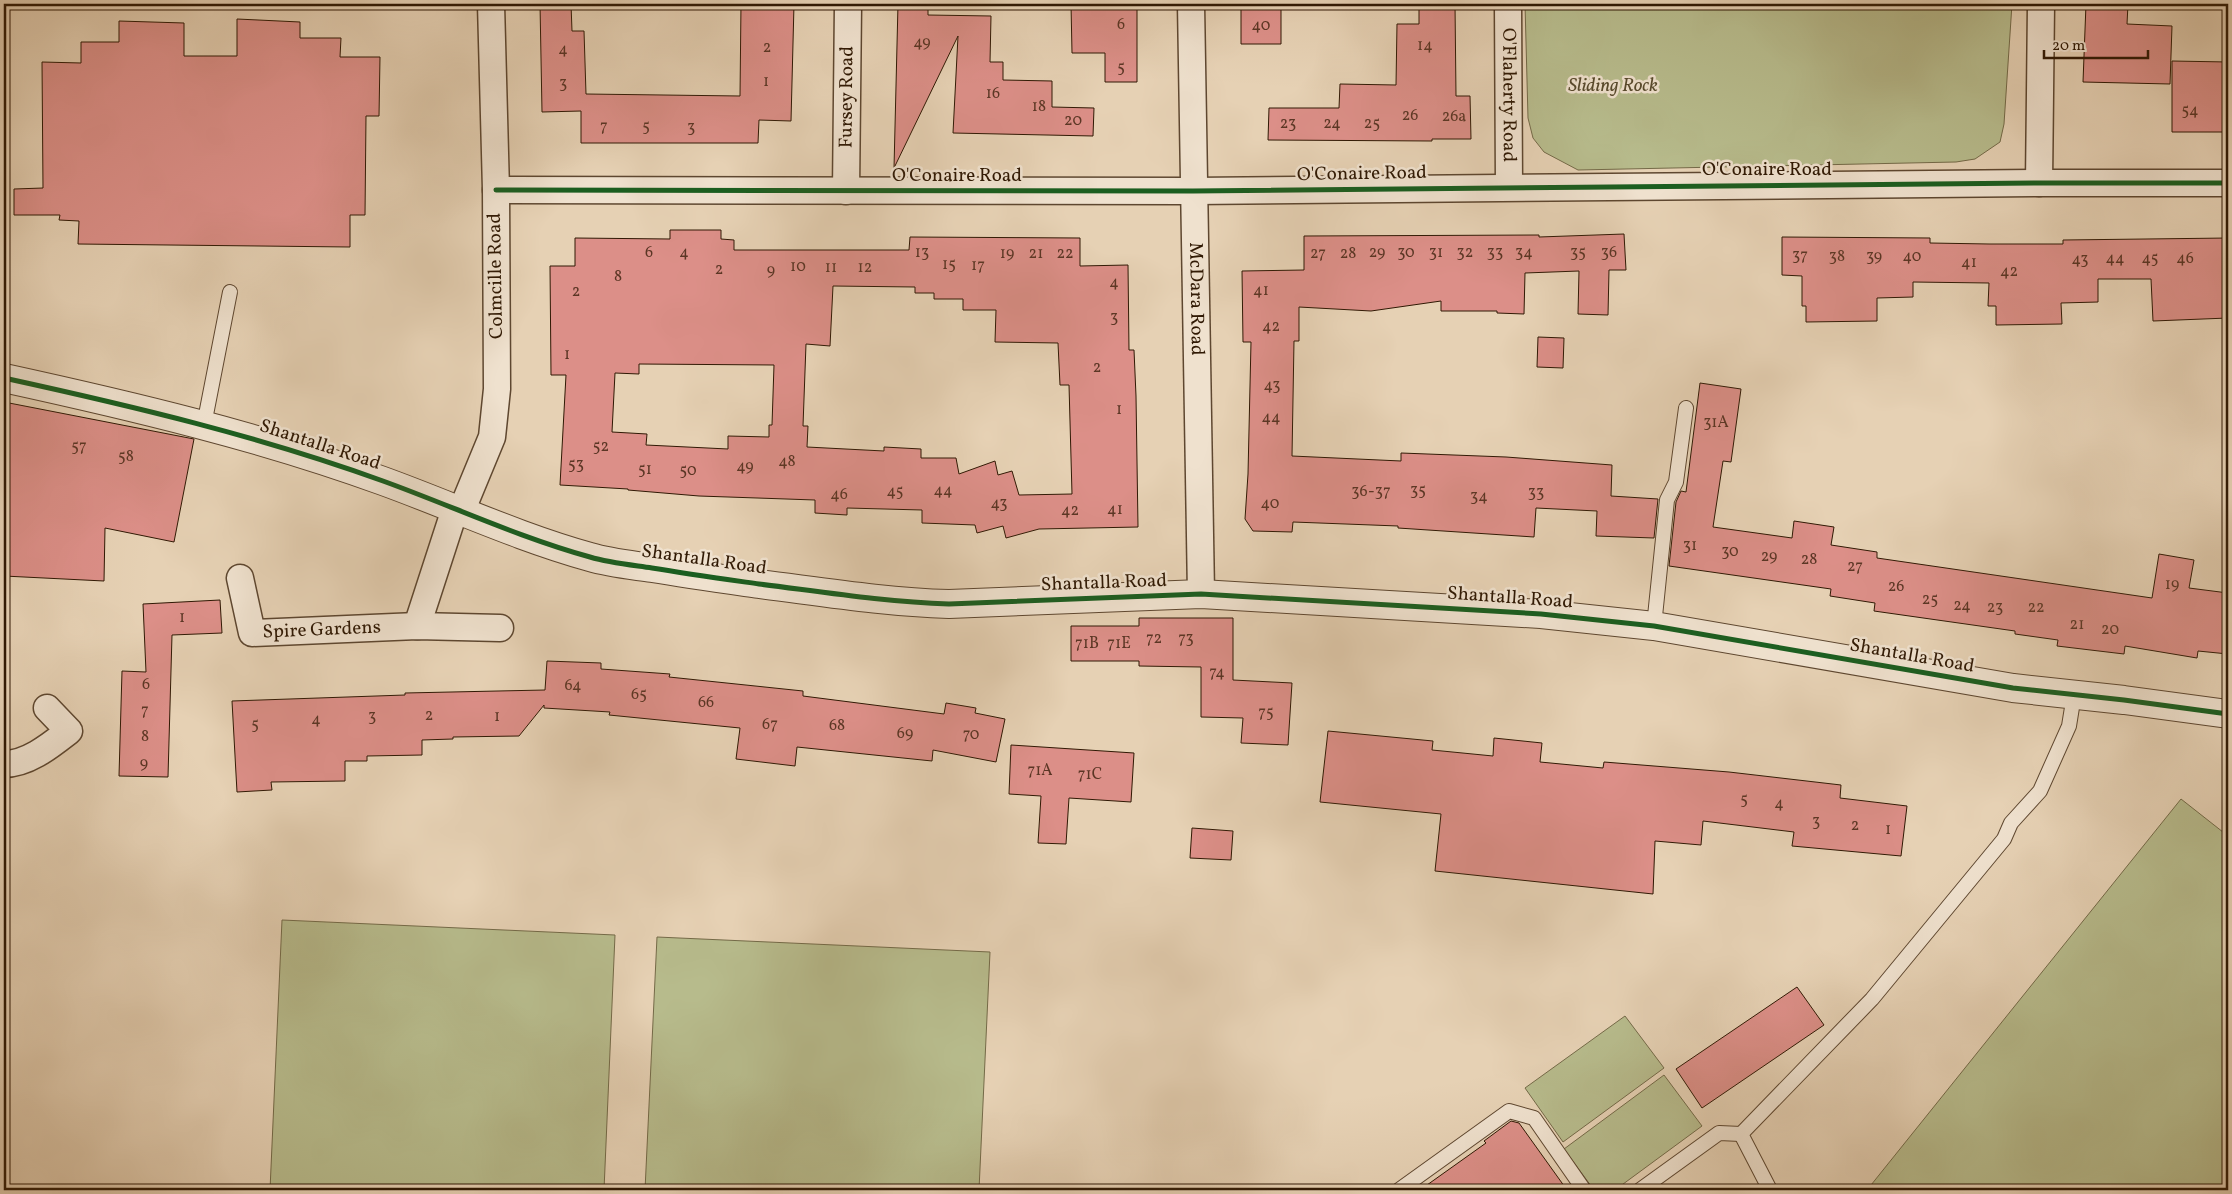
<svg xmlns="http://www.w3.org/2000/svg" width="2232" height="1194" font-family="Vollkorn,serif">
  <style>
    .green { fill: #b7bb8c; stroke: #746a48 }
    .building { fill: #dc8f88; stroke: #301904; fill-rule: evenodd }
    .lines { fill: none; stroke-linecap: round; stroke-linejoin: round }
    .service-casing { stroke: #5e4730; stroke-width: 16 }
    .minor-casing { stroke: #5e4730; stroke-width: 29 }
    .tertiary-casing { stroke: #5e4730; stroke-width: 30 }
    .service { stroke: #efe1ce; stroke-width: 14 }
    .minor { stroke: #efe1ce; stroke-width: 26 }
    .tertiary { stroke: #efe1ce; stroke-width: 28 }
    .cycleway-casing { stroke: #efe1ce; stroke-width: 8 }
    .cycleway { stroke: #1b5e20; stroke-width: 5 }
    .labels { text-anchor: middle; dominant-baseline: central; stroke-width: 5; stroke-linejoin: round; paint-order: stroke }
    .number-label { font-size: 16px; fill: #5b3625 }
    .park-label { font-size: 19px; font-style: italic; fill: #584a2d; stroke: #efe1ce }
    .street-label { font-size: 19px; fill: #301904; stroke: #efe1ce }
  </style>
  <rect width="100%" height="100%" fill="#e6d1b4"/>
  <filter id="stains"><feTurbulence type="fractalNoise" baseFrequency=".004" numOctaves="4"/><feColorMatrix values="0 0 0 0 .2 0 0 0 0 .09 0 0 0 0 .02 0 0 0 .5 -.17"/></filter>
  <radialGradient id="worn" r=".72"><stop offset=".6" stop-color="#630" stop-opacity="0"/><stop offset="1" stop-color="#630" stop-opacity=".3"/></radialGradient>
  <!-- green -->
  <g class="green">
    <path d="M1525 4H2012L2004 124 2000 142 1975 159 1956 162 1578 170 1544 152 1533 138 1528 118Z"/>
    <path d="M2181 799 2228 836V1190H1867Z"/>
    <path d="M282 920 615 935 604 1190H270Z"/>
    <path d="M657 937 990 952 979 1190H645Z"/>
    <path d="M1625 1016 1664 1068 1563 1142 1525 1088Z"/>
    <path d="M1664 1075 1702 1126 1615 1190H1594L1564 1149Z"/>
  </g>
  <!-- building -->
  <g class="building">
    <path d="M540 4H571L572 31H584L586 94 740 96 741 4H794L791 121 759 120 758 143H581V111L542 112Z"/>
    <path d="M898 4H928V15L991 16 990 62H1003V80L1052 81V107L1094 108 1093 136 953 133 958 36 894 168Z"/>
    <path d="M1071 4H1137V82H1105V53H1072Z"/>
    <path d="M1241 4H1270V8H1281V44H1241Z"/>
    <path d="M1419 4H1455L1456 96H1470L1471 139H1432V141L1268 140 1269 108H1339L1340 84 1396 85 1397 24H1419Z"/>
    <path d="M2086 4H2128L2127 24 2172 26 2170 84 2083 82Z"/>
    <path d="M237 19 300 22V38H341L340 57H380L379 116H366L365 215H350V247L78 244 79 221 59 220 60 215H14V189L43 188 42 62 81 63V42H119V21L184 23V56H237Z"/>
    <path d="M2172 61 2228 62V132H2172Z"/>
    <path d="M670 230H721V239L734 240V250H909L910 237 1080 238V266L1128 265 1129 350H1134L1136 396 1138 527 1039 529 1006 538 1003 526 977 533 975 525 922 523V510L847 508V515L815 513V500L699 496 628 490V489L560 485 566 375H551L550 266H575V238L670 239ZM833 286 915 287V293H934V299H963V310H996L995 342 1058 343 1060 385H1069L1072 494 1019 495 1012 471 998 475 995 461 959 474 956 458H921V449L884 447V451L807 447 808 426H803L806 344 830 346ZM639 364 774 365 772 425H769V437L728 436V449L646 445 647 434 612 432 615 373 639 374Z"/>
    <path d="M1624 234 1626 270H1609L1608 315 1578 314 1579 271 1525 273 1524 314 1497 313V311H1441V301L1371 311 1299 307V341H1294L1292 456 1401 461V453L1506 457 1612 465 1611 496 1658 499 1654 538 1596 536 1597 511 1536 508 1534 537 1398 528V526L1293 522 1292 532 1253 531 1245 519 1248 474 1251 342H1243L1242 271 1304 270V236L1539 235V237Z"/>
    <path d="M1782 237 1930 238V243L1989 244H2063V240L2228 238V318L2153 321 2151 279H2098V302L2061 303 2062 324 1996 325V306H1988L1989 283 1913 282V297L1877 298V321L1806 322V306H1802V276L1782 275Z"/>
    <path d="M1538 337 1564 338 1563 368 1537 367Z"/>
    <path d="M1700 383 1741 389 1731 462 1723 461 1713 527 1792 538 1794 521 1834 527 1831 545 1877 552V558L2152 598 2159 554 2194 560 2189 588 2228 593V654L2198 651 2197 658 2125 646 2124 654 2057 646 2058 640 2015 634V631L1874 611 1875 603 1830 596 1831 589 1669 566 1676 502 1681 491 1686 492Z"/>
    <path d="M4 402 194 439 174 542 105 528 104 581 4 576Z"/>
    <path d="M220 600 222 633 172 635 168 777 119 776 122 671 146 672 143 604Z"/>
    <path d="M1139 618H1233V680L1292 683 1288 745 1241 743 1243 718 1201 717V667L1139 666V661H1071V626H1139Z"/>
    <path d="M547 661 601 663V669L670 674 669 677 803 691V696L944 714 946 703 976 708 975 713 1005 719 996 762 933 750 932 761 797 747 795 766 736 759 740 728 609 715 610 712 544 708V705L519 736 453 737V739L422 740V755L367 756V761H345V781L271 782 272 790 237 792 232 701 405 695V693L545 690Z"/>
    <path d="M1328 731 1433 741 1432 750 1493 756 1494 738 1542 743 1540 762 1603 768 1604 762 1729 772 1841 785 1840 798 1907 806 1901 856 1792 846 1794 832 1703 821 1701 845 1655 841 1653 894 1435 871 1441 814 1320 802Z"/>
    <path d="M1011 745 1134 753 1131 802 1069 798 1066 844 1038 843 1041 796 1009 794Z"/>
    <path d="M1192 828 1233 831 1231 860 1190 858Z"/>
    <path d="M1797 987 1824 1025 1702 1108 1676 1069Z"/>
    <path d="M1511 1121 1519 1123 1567 1190H1420L1486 1143 1484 1141Z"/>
  </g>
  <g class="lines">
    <defs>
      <g id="service">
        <path d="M204 425 230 292"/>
        <path d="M1654 626 1667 500 1676 482 1686 408"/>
        <path d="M1399 1190 1509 1111 1534 1118 1584 1190"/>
        <path d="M1640 1190 1719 1133 1741 1134"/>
        <path d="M1770 1190 1741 1134 1872 999 2004 839 2011 823 2040 791 2069 726 2074 695"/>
      </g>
      <g id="minor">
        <path id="s1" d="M1191 4 1201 594"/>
        <path id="s2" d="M1508 4 1509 187"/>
        <path d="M2039 183 2041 4"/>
        <path d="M496 190 1193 191 2039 183H2228"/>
        <path id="s3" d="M846 191 848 4"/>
        <path d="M461 512 492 437 497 389 496 190 491 4"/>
        <path id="s4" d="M240 578 252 633 417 626 500 628"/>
        <path d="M417 626 455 509"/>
        <path d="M4 764C28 764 51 745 69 731L47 708"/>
      </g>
      <path id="tertiary" d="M4 378C132 406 259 436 383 481 452 506 518 537 590 557 610 563 632 565 652 568 688 574 724 579 759 584 823 592 885 602 949 604L1201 594 1541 614 1654 626 2013 688 2124 700 2228 714"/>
    </defs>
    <!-- service casing -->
    <use href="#service" class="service-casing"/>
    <!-- minor casing -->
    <use href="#minor" class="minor-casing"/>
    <!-- tertiary casing -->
    <use href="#tertiary" class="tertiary-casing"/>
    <!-- service -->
    <use href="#service" class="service"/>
    <!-- minor -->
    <use href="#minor" class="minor"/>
    <!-- tertiary -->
    <use href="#tertiary" class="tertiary"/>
    <defs>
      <g id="cycleway">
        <path d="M496 190 1193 191 2039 183H2228"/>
        <path d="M4 378C132 406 259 436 383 481 452 506 518 537 590 557 610 563 632 565 652 568 688 574 724 579 759 584 823 592 885 602 949 604L1201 594 1541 614 1654 626 2013 688 2124 700 2228 714"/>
      </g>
    </defs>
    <!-- cycleway casing -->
    <use href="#cycleway" class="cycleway-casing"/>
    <!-- cycleway -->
    <use href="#cycleway" class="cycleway"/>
  </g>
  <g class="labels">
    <!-- number labels -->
    <g class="number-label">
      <text x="1121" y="25">6</text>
      <text x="1261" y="26">40</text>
      <text x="922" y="43">49</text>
      <text x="1425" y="46">14</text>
      <text x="767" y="48">2</text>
      <text x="563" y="50">4</text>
      <text x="1121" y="68">5</text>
      <text x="766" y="82">1</text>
      <text x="563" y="84">3</text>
      <text x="993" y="94">16</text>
      <text x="1039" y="107">18</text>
      <text x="2190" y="111">54</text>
      <text x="1410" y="116">26</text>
      <text x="1454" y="117">26a</text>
      <text x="1073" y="121">20</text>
      <text x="1288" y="124">23</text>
      <text x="1332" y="124">24</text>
      <text x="1372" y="124">25</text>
      <text x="604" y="127">7</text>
      <text x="646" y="127">5</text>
      <text x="691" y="128">3</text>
      <text x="649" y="253">6</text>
      <text x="684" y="253">4</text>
      <text x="922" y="253">13</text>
      <text x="1377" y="253">29</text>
      <text x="1406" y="253">30</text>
      <text x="1436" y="253">31</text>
      <text x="1465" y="253">32</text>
      <text x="1495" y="253">33</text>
      <text x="1524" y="253">34</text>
      <text x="1578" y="253">35</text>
      <text x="1609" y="253">36</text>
      <text x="1007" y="254">19</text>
      <text x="1036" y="254">21</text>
      <text x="1065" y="254">22</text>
      <text x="1318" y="254">27</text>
      <text x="1348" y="254">28</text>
      <text x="1800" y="256">37</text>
      <text x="1837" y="257">38</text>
      <text x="1874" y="257">39</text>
      <text x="1912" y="257">40</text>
      <text x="2115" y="259">44</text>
      <text x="2150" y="259">45</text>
      <text x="2185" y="259">46</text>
      <text x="2080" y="260">43</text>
      <text x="1969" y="263">41</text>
      <text x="949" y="265">15</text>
      <text x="978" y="266">17</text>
      <text x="798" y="267">10</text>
      <text x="831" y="268">11</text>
      <text x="865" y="268">12</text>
      <text x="719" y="270">2</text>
      <text x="771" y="271">9</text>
      <text x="2009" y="272">42</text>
      <text x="618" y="277">8</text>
      <text x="1114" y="283">4</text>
      <text x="1261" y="291">41</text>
      <text x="576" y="292">2</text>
      <text x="1114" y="318">3</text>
      <text x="1271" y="327">42</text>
      <text x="567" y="355">1</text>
      <text x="1097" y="368">2</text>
      <text x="1272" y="386">43</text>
      <text x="1119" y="410">1</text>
      <text x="1271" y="418">44</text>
      <text x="1716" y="423">31A</text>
      <text x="79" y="447">57</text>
      <text x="601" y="447">52</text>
      <text x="126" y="457">58</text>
      <text x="787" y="462">48</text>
      <text x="576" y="465">53</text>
      <text x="745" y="467">49</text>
      <text x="645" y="470">51</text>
      <text x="688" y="471">50</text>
      <text x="943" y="491">44</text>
      <text x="1418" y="491">35</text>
      <text x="895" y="492">45</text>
      <text x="1371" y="492">36-37</text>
      <text x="1536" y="493">33</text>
      <text x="839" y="495">46</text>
      <text x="1479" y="497">34</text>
      <text x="999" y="504">43</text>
      <text x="1270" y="504">40</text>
      <text x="1115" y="510">41</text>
      <text x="1070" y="511">42</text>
      <text x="1690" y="546">31</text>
      <text x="1730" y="552">30</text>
      <text x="1769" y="557">29</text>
      <text x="1809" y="560">28</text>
      <text x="1855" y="567">27</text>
      <text x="2172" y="585">19</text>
      <text x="1896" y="587">26</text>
      <text x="1930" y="600">25</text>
      <text x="1962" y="606">24</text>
      <text x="1995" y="608">23</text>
      <text x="2036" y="608">22</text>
      <text x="182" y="618">1</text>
      <text x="2077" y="625">21</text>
      <text x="2110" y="630">20</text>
      <text x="1154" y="639">72</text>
      <text x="1186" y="639">73</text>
      <text x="1087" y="644">71B</text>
      <text x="1119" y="644">71E</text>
      <text x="1217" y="673">74</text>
      <text x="146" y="685">6</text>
      <text x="573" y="686">64</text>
      <text x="639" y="695">65</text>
      <text x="706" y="703">66</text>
      <text x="145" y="711">7</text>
      <text x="1266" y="713">75</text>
      <text x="429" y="716">2</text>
      <text x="372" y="717">3</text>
      <text x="497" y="717">1</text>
      <text x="316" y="720">4</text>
      <text x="255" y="725">5</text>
      <text x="770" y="725">67</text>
      <text x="837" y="726">68</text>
      <text x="905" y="734">69</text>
      <text x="971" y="735">70</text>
      <text x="145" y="737">8</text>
      <text x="144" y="764">9</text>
      <text x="1040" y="771">71A</text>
      <text x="1090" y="775">71C</text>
      <text x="1744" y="800">5</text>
      <text x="1779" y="804">4</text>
      <text x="1816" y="822">3</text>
      <text x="1855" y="826">2</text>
      <text x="1888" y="830">1</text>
    </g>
    <!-- park labels -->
    <g class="park-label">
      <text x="1613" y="86">Sliding Rock</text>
    </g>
    <!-- street labels -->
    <g class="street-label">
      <text stroke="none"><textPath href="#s2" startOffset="91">O'Flaherty Road</textPath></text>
      <text stroke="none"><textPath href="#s3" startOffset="94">Fursey Road</textPath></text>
      <text x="1767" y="170">O'Conaire Road</text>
      <text transform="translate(1362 174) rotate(-1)">O'Conaire Road</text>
      <text x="957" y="176">O'Conaire Road</text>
      <text transform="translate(496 276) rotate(-91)">Colmcille Road</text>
      <text stroke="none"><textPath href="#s1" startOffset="295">McDara Road</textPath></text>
      <text transform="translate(320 445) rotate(18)">Shantalla Road</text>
      <text transform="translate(704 560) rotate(8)">Shantalla Road</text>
      <text transform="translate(1104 583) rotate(-2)">Shantalla Road</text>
      <text transform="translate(1510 598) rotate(4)">Shantalla Road</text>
      <text stroke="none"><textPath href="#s4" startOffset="126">Spire Gardens</textPath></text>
      <text transform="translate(1912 656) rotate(10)">Shantalla Road</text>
    </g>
  </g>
  <!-- margin -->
  <rect width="2232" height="1194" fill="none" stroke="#e6d1b4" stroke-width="20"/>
  <rect x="5" y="5" width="2222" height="1184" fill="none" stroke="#301904" stroke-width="2.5"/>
  <rect x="10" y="10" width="2212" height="1174" fill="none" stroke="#301904"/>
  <!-- scale -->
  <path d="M2044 50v8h104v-8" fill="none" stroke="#301904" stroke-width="2.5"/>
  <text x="2052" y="50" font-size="15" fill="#301904" stroke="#efe1ce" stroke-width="4" paint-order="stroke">20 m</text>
  <rect width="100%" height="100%" filter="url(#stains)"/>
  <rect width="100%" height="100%" fill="url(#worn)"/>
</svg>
